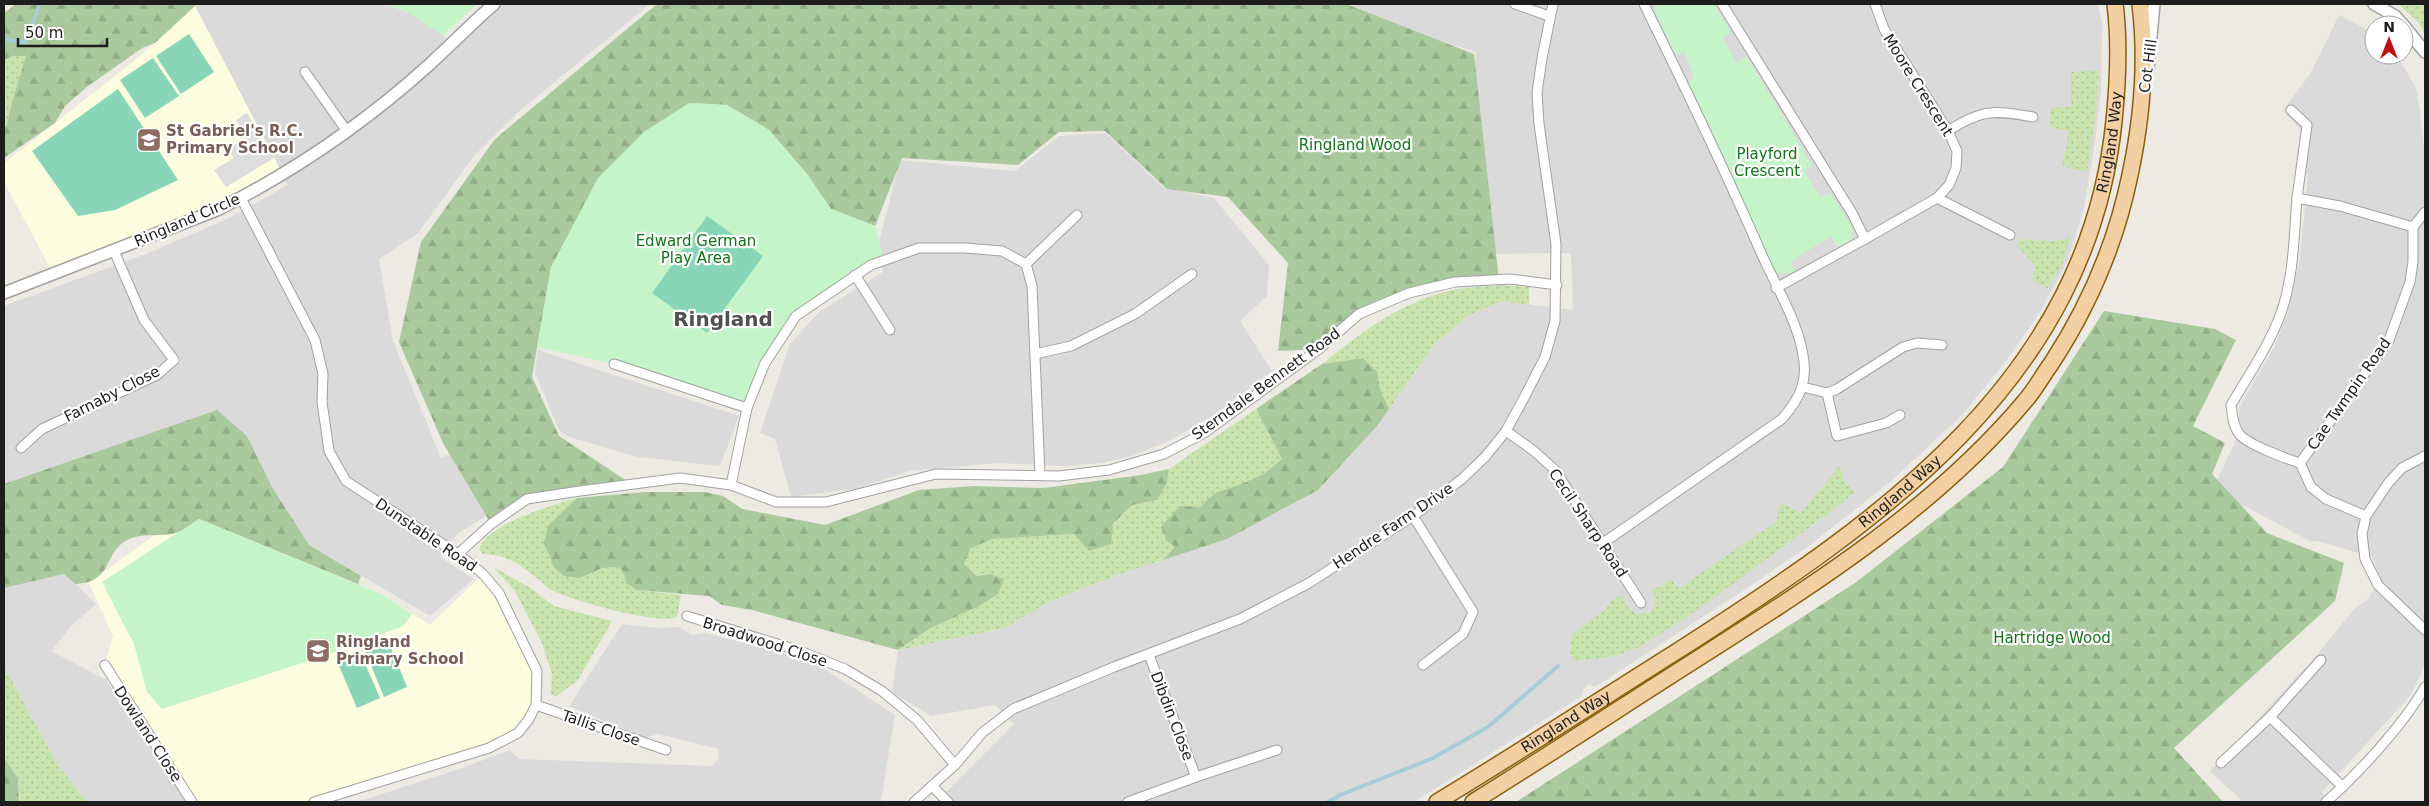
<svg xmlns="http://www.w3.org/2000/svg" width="2429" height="806" font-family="'DejaVu Sans',sans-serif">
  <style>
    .residential { fill: #dbdada }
    .education { fill: #fcfcde }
    .grass { fill: url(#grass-dots) }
    .forest { fill: url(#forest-firs) }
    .park { fill: #c4f4c7 }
    .pitch { fill: #88d6b7 }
    .parking { fill: #ddd }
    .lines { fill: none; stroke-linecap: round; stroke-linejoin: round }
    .stream { stroke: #a8cdd7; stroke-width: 4 }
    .minor-casing { stroke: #a1a1a1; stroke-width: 11 }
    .tertiary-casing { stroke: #a1a1a1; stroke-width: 14 }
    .primary-casing { stroke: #895f0d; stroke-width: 18 }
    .minor { stroke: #fff; stroke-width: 9 }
    .tertiary { stroke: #fff; stroke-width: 11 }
    .primary { stroke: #f3d0a3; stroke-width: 15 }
    .labels { text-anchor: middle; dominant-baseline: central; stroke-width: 4.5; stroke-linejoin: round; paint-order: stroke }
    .street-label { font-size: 15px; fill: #1d1d1d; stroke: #fff }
    .education-label { font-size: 15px; font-weight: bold; fill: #785e54; stroke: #fff; text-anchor: start }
    .park-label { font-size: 15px; fill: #15711c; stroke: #fff }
    .district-label { font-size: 20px; font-weight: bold; fill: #505050; stroke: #fff }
  </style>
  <defs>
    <pattern id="grass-dots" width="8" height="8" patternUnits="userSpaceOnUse" patternTransform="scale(1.25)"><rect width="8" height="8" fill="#c9e3ae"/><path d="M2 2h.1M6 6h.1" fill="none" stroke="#acc295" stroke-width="1.8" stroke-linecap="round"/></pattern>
    <pattern id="forest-firs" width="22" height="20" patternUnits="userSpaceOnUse" patternTransform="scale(1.25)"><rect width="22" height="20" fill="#aac99c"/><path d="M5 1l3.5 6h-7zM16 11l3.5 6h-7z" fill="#92ac86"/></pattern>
  </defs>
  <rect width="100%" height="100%" fill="#edeae4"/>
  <!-- residential -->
  <g class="residential">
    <path d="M199 4H382L409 13 443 35 451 43 494 4H650L517 113 474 156 418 233 379 259 393 341 441 458 504 431 528 490 457 534 440 557 474 579 430 616 309 545 272 487 247 436 4 484V306L146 254 229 218 288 185 195 6Z"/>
    <path d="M1324 4H2098L2102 23 2101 91 2095 143 2084 208 2068 260 2039 314 2003 365 1961 416 1890 482 1810 545 1747 588 1595 687 1589 684 1583 689 1582 696 1414 802H936L1014 724 995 705 931 716 892 692 898 650 1005 628 1051 601 1122 573 1227 539 1318 490 1378 425 1435 344 1469 315 1503 301 1573 310 1571 253 1484 254 1466 159 1476 52Z"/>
    <path d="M2339 15 2374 33V55H2397L2416 88 2420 110 2425 158V665L2411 695 2322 792 2332 801 2330 802H2243L2210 771 2317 655 2354 609 2367 600 2381 578 2372 557 2318 541H2310L2237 502 2217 480 2242 427 2239 422V408L2274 347 2287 315 2300 259 2308 174 2297 171 2304 140 2300 129 2283 111 2310 74Z"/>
    <path d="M1105 133 1163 187 1214 198 1269 265 1267 296 1240 321 1272 371 1211 417 1169 441 1132 456 1102 463 1064 466 997 463 909 471 859 488 791 497 775 439 760 433 790 344 819 312 883 272 879 242 900 160 1015 171 1059 136Z"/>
    <path d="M538 350 739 416 720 466 638 457 569 437 559 430 535 373Z"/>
    <path d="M65 574 96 604 72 625 51 651 106 680 187 802H87L56 762 4 666V588Z"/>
    <path d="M622 624 658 628 679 627 692 635 705 633 811 660 895 715 881 801 357 802 462 768 510 750 519 759 712 766 718 759 719 749 658 734 645 738 569 706Z"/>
  </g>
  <!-- education -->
  <g class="education">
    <path d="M195 6 282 173 241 198 53 273 4 182V163L138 58Z"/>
    <path d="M184 513 381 594 430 625 483 574 499 593 537 671 536 705 518 733 489 748 314 802H192L105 665 113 636 89 583Z"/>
  </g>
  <!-- grass -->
  <g class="grass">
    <path d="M2398 4 2425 5V35L2418 22Z"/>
    <path d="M13 56H26L12 102 7 124 4 129V60Z"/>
    <path d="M2099 70 2096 112 2087 172 2062 166 2069 131 2049 127 2050 109 2071 106V72Z"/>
    <path d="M2070 238 2063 263 2047 289 2032 280 2035 265 2016 245 2020 239 2051 241Z"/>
    <path d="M1502 285 1529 287V305L1503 301 1469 315 1435 344 1389 409 1380 389 1377 371 1363 358 1322 364C1361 333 1396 305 1445 292 1463 287 1484 287 1502 285Z"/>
    <path d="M1256 409 1282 459 1265 473 1244 483 1215 493 1200 507 1175 547 1163 560 1122 573 1051 601 1005 628 898 650 929 629 979 606 998 594 990 574 978 576 964 564 970 549 992 539 1074 534 1089 551 1132 505 1157 500 1167 483 1169 469Z"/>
    <path d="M1839 466 1842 472 1843 480 1854 492 1844 502 1696 611 1640 647 1616 656 1575 661 1570 654 1571 635 1607 608 1610 601 1623 595 1626 606 1636 614 1650 613C1656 605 1657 599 1652 591L1671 579 1679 588 1777 521 1778 509 1782 503 1801 513Z"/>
    <path d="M577 498 548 527 580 578 602 568 619 567 624 573 626 583 637 590 681 595 677 617C658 625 574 601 553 591 548 588 543 583 538 579 521 565 505 554 483 554L479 549C488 523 553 505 577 498Z"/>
    <path d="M493 567 529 587 554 606 612 621 578 680 555 697 551 694 552 674 542 643 515 591Z"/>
    <path d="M4 666 56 762 87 802H20L18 778 4 758Z"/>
  </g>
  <!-- forest -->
  <g class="forest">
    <path d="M16 4H197L155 43 142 48 87 87 65 106 55 123 4 158V129L7 124 12 102 26 56H13L4 60V13Z"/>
    <path d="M657 4H1346L1474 54 1499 280 1455 282 1359 314 1319 349 1278 351 1288 263 1228 197 1167 189 1105 131 1059 132 1018 165 902 158 875 226 831 209 807 174 769 130 727 105 690 103 644 132 551 267 532 377 559 436 633 485 527 499 491 524 443 443 399 342 421 242 495 139Z"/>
    <path d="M2104 311 2215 329 2236 340 2193 426 2225 443 2212 474 2267 533 2344 563 2335 601 2174 748 2223 802H1516L1855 583 2003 467Z"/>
    <path d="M1363 358 1377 371 1380 389 1389 409 1378 425 1318 490 1227 539 1163 560 1175 547 1166 540 1161 527 1180 506 1200 507 1215 493 1244 483 1265 473 1282 459 1256 409 1322 364Z"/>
    <path d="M217 410 247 436 272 487 309 545 361 576 358 584 199 519C193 523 186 530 179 532 163 538 145 532 129 539 102 552 115 582 75 584L64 574 4 588V484Z"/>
    <path d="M1169 469 1167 483 1157 500 1132 505 1113 524 1111 544 1089 551 1074 534 992 539 970 549 964 564 977 576 990 574 1004 579 998 594 979 606 929 629 898 650 752 610 722 605 709 596 637 590 626 583 624 573 619 567 602 568 580 578 564 576 554 567 544 543 548 526 577 498 645 492H705L723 496 742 509 825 525 919 490 973 486 1044 488 1141 475Z"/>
    <path d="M4 758 18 778 19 802H4Z"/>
  </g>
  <!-- park -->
  <g class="park">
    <path d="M382 4H477L443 35 409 13Z"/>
    <path d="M1657 4H1714L1731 33 1723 37 1736 63 1747 57 1812 165 1804 171 1821 198 1830 193 1853 228 1850 240 1841 246 1836 245 1831 236 1790 262 1795 272 1780 274 1771 266 1730 170 1688 82 1694 77 1684 52 1676 56 1655 12Z"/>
    <path d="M689 103 727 105 769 130 807 174 831 209 875 226 884 260 796 316 765 363 747 408 614 364 537 347 551 267 598 178 644 132Z"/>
    <path d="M199 519 381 594 412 614 403 626 335 652 162 709 147 692 134 644 102 582Z"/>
  </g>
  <!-- pitch -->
  <g class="pitch">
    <path d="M189 34 214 72 181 94 156 56Z"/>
    <path d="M153 58 179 96 145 118 120 80Z"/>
    <path d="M118 89 178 180 115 210 78 216 32 151Z"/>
    <path d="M707 216 763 256 707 333 652 293Z"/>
    <path d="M387 638 407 687 384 697 364 648Z"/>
    <path d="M359 650 380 698 357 708 336 659Z"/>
  </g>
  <!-- parking -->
  <path class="parking" d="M247 113 274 158 226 187 214 170 234 158 228 149 247 137 236 120Z"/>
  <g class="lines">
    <!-- stream -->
    <g class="stream">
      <path d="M4 39 25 43 40 4"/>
      <path d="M1328 802 1340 795 1431 759 1488 727 1558 666"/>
    </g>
    <defs>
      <g id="minor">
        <path d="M1515 4 1549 16"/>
        <path d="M1722 4 1852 213 1865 239 1776 288"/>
        <path d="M305 72 346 130"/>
        <path d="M2291 110 2307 125 2297 198"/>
        <path d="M1948 131C1982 109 1994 110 2033 117"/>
        <path d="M241 198 315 340 323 374 322 402 329 451 346 481 458 554 483 574 499 593 537 671 536 705 529 719 518 733 489 748 314 802"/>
        <path d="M1937 198 2010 235"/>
        <path d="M1865 239 1937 198 1949 185 1956 168 1957 151 1948 131 1884 29 1875 4"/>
        <path d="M1026 264 1077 215"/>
        <path d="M855 275 890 330"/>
        <path d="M1035 354 1071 346 1135 314 1192 274"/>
        <path d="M614 364 747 408"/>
        <path d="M1803 387 1827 393 1837 389 1903 347 1917 343 1942 345"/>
        <path d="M1827 393 1837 436 1886 423 1900 415"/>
        <path d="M1506 431 1534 451 1555 470 1641 603"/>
        <path d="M21 448 42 429 157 375 174 360 144 320 114 251"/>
        <path d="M2425 456 2402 468 2389 482 2366 516 2362 534 2365 559 2378 585 2425 630"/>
        <path d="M2300 463C2287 459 2249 445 2240 435 2233 427 2232 414 2231 405 2249 374 2271 343 2282 310 2294 274 2294 235 2297 198L2340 206 2413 227"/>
        <path d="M731 485 747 408 765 363 796 316 871 265 919 248H965L1002 251 1026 264 1032 286 1040 475"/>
        <path d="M1413 516 1473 612 1463 634 1423 665"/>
        <path d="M2366 516 2326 499 2311 487 2300 463 2389 340 2410 282 2413 262V227L2425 212"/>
        <path d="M1603 543 1782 419C1801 397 1809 380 1802 350 1796 319 1775 284 1762 255 1725 170 1685 87 1644 4"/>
        <path d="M458 554 491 524 527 499 580 491 680 478 731 485 776 502H826L936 474 1059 476 1109 470 1164 454 1204 433 1319 349 1359 314 1409 293 1455 282 1510 279 1557 285"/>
        <path d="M687 616 800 651 845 669 882 691 917 720 955 765"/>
        <path d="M1149 655 1196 777"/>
        <path d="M105 665 192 802"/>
        <path d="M536 705 666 750"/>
        <path d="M2270 717 2343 787"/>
        <path d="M2221 763 2270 717 2321 660"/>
        <path d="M932 786 948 802"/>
        <path d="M914 802 955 765 982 733 1013 709 1114 667 1240 619 1309 583 1413 516 1462 479 1485 457 1506 431 1525 396 1545 357 1555 321 1556 244 1539 124 1537 93 1542 58 1553 4"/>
        <path d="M1128 802 1196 777 1277 750"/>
        <path d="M2326 802C2359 773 2403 725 2425 687"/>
      </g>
      <g id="tertiary">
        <path d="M2374 4 2395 16 2403 25"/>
        <path d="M2404 26 2425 52"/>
        <path d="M2148 69 2154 4"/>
        <path d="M4 293 217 210C293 172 367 121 430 64 452 44 472 23 494 4"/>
      </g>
      <g id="primary">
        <path id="s1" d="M1437 802C1518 753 1598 701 1679 650 1880 521 2088 380 2114 121 2118 82 2120 43 2115 4"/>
        <path d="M1473 802C1552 753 1629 702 1708 652 1821 580 1938 505 2025 401 2035 390 2042 376 2051 364 2089 306 2116 243 2130 175 2142 119 2147 61 2140 4"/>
      </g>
    </defs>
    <!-- minor casing -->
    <use href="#minor" class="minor-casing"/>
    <!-- tertiary casing -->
    <use href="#tertiary" class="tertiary-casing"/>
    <!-- primary casing -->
    <use href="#primary" class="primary-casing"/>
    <!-- minor -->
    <use href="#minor" class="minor"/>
    <!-- tertiary -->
    <use href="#tertiary" class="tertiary"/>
    <!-- primary -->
    <use href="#primary" class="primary"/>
  </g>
  <!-- icons -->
  <defs>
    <symbol id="school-square" viewBox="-11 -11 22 22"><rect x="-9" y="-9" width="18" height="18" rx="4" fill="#8d6e63" stroke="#fff"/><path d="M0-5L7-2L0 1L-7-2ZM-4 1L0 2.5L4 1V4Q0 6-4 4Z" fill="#fff"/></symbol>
  </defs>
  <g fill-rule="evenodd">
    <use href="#school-square" x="135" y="126" width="28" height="28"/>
    <use href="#school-square" x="304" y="637" width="28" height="28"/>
  </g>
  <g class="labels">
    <!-- street labels -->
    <g class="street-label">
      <text transform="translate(2148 66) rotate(-82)">Cot Hill</text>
      <text transform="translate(1918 85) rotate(58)">Moore Crescent</text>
      <text stroke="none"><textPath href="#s1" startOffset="976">Ringland Way</textPath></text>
      <text transform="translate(187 220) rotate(-23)">Ringland Circle</text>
      <text transform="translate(1266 384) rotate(-36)">Sterndale Bennett Road</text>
      <text transform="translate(112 394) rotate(-27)">Farnaby Close</text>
      <text transform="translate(2349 394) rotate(-55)">Cae Twmpin Road</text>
      <text stroke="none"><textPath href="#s1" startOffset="558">Ringland Way</textPath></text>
      <text transform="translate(1588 523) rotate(56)">Cecil Sharp Road</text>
      <text transform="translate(1393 526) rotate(-34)">Hendre Farm Drive</text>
      <text transform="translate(426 535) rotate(34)">Dunstable Road</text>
      <text transform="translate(765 642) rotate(18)">Broadwood Close</text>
      <text transform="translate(1172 716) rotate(69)">Dibdin Close</text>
      <text stroke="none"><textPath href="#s1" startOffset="152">Ringland Way</textPath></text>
      <text transform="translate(601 728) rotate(19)">Tallis Close</text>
      <text transform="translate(148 734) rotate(57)">Dowland Close</text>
    </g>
    <!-- education labels -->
    <g class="education-label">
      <text x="166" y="131">St Gabriel's R.C.<tspan x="166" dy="17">Primary School</tspan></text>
      <text x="336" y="642">Ringland<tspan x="336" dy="17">Primary School</tspan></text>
    </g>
    <!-- park labels -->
    <g class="park-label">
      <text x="1355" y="145">Ringland Wood</text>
      <text x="1767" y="154">Playford<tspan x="1767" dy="17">Crescent</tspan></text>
      <text x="696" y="241">Edward German<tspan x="696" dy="17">Play Area</tspan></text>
      <text x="2052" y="638">Hartridge Wood</text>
    </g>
    <!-- district labels -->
    <g class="district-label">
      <text x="723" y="319">Ringland</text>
    </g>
  </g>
  <!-- border -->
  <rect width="2429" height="806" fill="none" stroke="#1d1d1d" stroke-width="10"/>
  <!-- north arrow -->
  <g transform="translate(2389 40)"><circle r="24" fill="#ffffff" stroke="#a5a5a5"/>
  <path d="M0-4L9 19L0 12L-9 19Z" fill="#b81213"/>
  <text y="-8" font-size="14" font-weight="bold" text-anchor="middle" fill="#1d1d1d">N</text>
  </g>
  <!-- scale -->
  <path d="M18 38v8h89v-8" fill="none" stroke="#1d1d1d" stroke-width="2.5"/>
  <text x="25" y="38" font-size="15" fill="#1d1d1d" stroke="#ffffff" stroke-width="4" paint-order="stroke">50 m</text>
</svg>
